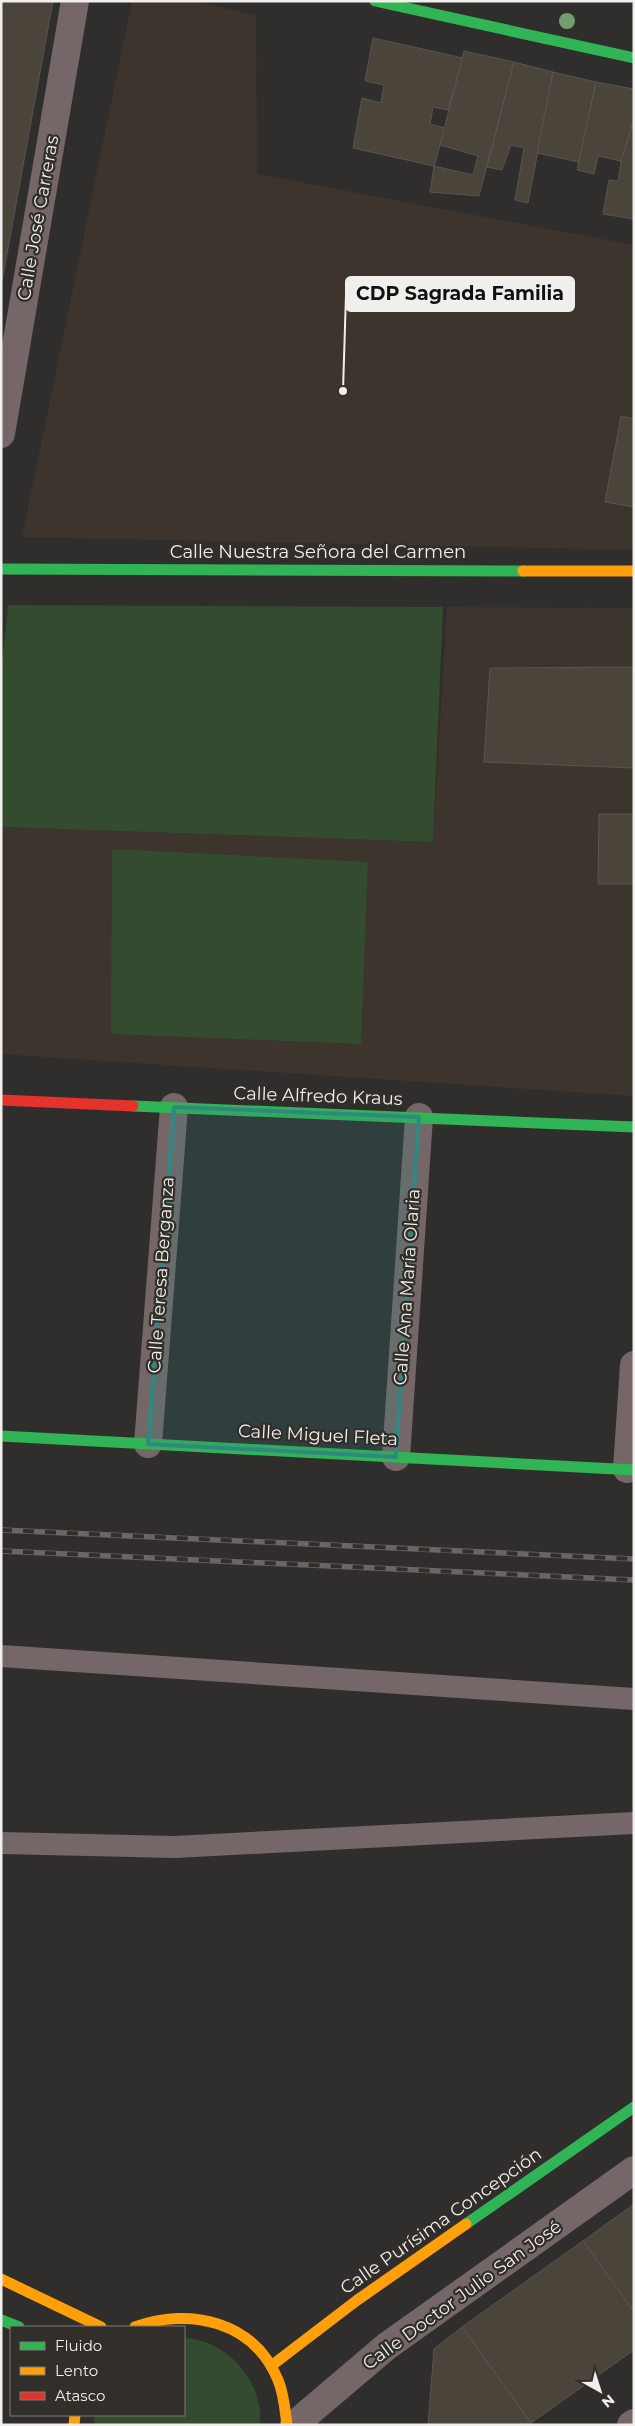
<svg xmlns="http://www.w3.org/2000/svg" width="635" height="2426" font-family="Montserrat,sans-serif">
  <style>
    .built { fill: #3c342d }
    .green { fill: #334b2f }
    .building { fill: #4b443a; stroke: #575554 }
    .lines { fill: none; stroke-linecap: round; stroke-linejoin: round }
    .lane { stroke: #756668; stroke-width: 22 }
    .street { stroke: #756668; stroke-width: 28 }
    .fast { stroke: #30b455; stroke-width: 11 }
    .slow { stroke: #ff9f0a; stroke-width: 11 }
    .jam { stroke: #e5322d; stroke-width: 11 }
    .rail-casing { stroke: #6c6566; stroke-width: 5.5 }
    .rail { stroke: #322e2a; stroke-width: 4; stroke-dasharray: 11; stroke-linecap: butt }
    .tree { fill: #769d6f }
    .marked { fill: #318881; fill-opacity: 0.2; stroke: #318881; stroke-width: 4; stroke-linejoin: round }
    .labels { text-anchor: middle; dominant-baseline: central; stroke-width: 4.5; stroke-linejoin: round; paint-order: stroke }
    .street-label { font-size: 18px; fill: #f1efec; stroke: #322e2a }
    .leader { fill: none; stroke: #f1efec; stroke-width: 2 }
    .callout-dot { fill: #f1efec; stroke: #322e2a; stroke-width: 2 }
    .callout { fill: #f1efec; stroke: #f1efec; stroke-width: 2 }
    .callout-label { font-size: 19px; text-anchor: middle; font-weight: bold; fill: #111 }
  </style>
  <rect width="100%" height="100%" fill="#302e2c"/>
  <!-- built -->
  <g class="built">
    <path d="M132 1H198L256 16 257 174 634 245V550L22 537Z"/>
    <path d="M447 607 634 608V1096L1 1054V827L433 842Z"/>
  </g>
  <!-- green -->
  <g class="green">
    <path d="M8 605 443 607 433 842 1 827V673Z"/>
    <path d="M112 849 368 862 361 1044 111 1034Z"/>
    <path d="M184 2338C227 2340 264 2381 260 2425H95L94 2415H184Z"/>
  </g>
  <!-- building -->
  <g class="building">
    <path d="M1 1H53L1 287Z"/>
    <path d="M373 38 463 58 448 110 433 107 430 124 445 128 434 166 353 148 362 98 381 103 384 85 365 81Z"/>
    <path d="M464 51 514 62 479 196 430 192 434 166 473 175 478 156 440 145Z"/>
    <path d="M514 62 553 72 528 203 515 200 524 148 511 145 502 170 487 167Z"/>
    <path d="M553 72 596 82 579 162 537 153Z"/>
    <path d="M596 82 634 89V119L621 161 598 156 594 174 577 170Z"/>
    <path d="M634 119V219L603 214 609 180 618 181 621 161Z"/>
    <path d="M621 416 634 419V507L605 502Z"/>
    <path d="M634 667V768L484 762 490 668Z"/>
    <path d="M599 814H634V884H598Z"/>
    <path d="M634 2204V2312L583 2241Z"/>
    <path d="M583 2241 634 2312V2350L531 2423 462 2327Z"/>
    <path d="M462 2327 531 2423 528 2425H428L434 2349Z"/>
  </g>
  <g class="lines">
    <!-- lane -->
    <g class="lane">
      <path d="M1 1656 634 1699"/>
      <path d="M1 1843 175 1847 634 1823"/>
    </g>
    <!-- street -->
    <g class="street">
      <path d="M1 434 75 1"/>
      <path d="M148 1444 174 1107"/>
      <path d="M396 1457 419 1117"/>
      <path d="M627 1469 634 1365"/>
      <path d="M294 2425 387 2346 634 2170"/>
      <path d="M631 2425 634 2423"/>
    </g>
    <!-- fast -->
    <g class="fast">
      <path d="M375 1 634 58"/>
      <path d="M1 569 523 571"/>
      <path d="M133 1106 634 1127"/>
      <path d="M1 1436 634 1470"/>
      <path d="M466 2224 634 2107"/>
      <path d="M1 2320 19 2327"/>
    </g>
    <!-- slow -->
    <g class="slow">
      <path d="M523 571H634"/>
      <path d="M1 2279 101 2327"/>
      <path d="M135 2327C189 2307 254 2321 278 2380 284 2394 285 2410 287 2425"/>
      <path d="M271 2366 356 2301 466 2224"/>
      <path d="M74 2425 75 2415"/>
    </g>
    <!-- jam -->
    <path class="jam" d="M1 1100 133 1106"/>
    <defs>
      <g id="rail">
        <path d="M1 1530 634 1559"/>
        <path d="M1 1551 634 1580"/>
      </g>
    </defs>
    <!-- rail casing -->
    <use href="#rail" class="rail-casing"/>
    <!-- rail -->
    <use href="#rail" class="rail"/>
  </g>
  <!-- trees -->
  <circle class="tree" cx="567" cy="21" r="8"/>
  <!-- marked area -->
  <path class="marked" d="M174 1107 419 1117 396 1457 148 1444Z"/>
  <g class="labels">
    <!-- street labels -->
    <g class="street-label">
      <text transform="translate(38 218) rotate(-80)">Calle José Carreras</text>
      <text x="318" y="552">Calle Nuestra Señora del Carmen</text>
      <text transform="translate(318 1096) rotate(2)">Calle Alfredo Kraus</text>
      <text transform="translate(161 1275) rotate(-86)">Calle Teresa Berganza</text>
      <text transform="translate(407 1287) rotate(-86)">Calle Ana María Olaria</text>
      <text transform="translate(318 1435) rotate(3)">Calle Miguel Fleta</text>
      <text transform="translate(441 2221) rotate(-35)">Calle Purísima Concepción</text>
      <text transform="translate(462 2295) rotate(-36)">Calle Doctor Julio San José</text>
    </g>
  </g>
  <!-- callouts -->
  <path class="leader" d="M343 391L346 294"/>
  <circle class="callout-dot" cx="343" cy="391" r="5"/>
  <rect class="callout" x="346" y="277" width="228" height="34" rx="5"/>
  <g class="callout-label">
    <text x="460" y="300">CDP Sagrada Familia</text>
  </g>
  <!-- border -->
  <rect width="635" height="2426" fill="none" stroke="#f1efec" stroke-width="5"/>
  <!-- legend -->
  <rect x="10" y="2326" width="175" height="90" fill="#322e2a" stroke="#7e7b78"/>
  <rect x="20" y="2342" width="25" height="8" fill="#30b455" stroke="#7e7b78"/>
  <text x="55" y="2351" font-size="15" fill="#f1efec">Fluido</text>
  <rect x="20" y="2367" width="25" height="8" fill="#ff9f0a" stroke="#7e7b78"/>
  <text x="55" y="2376" font-size="15" fill="#f1efec">Lento</text>
  <rect x="20" y="2392" width="25" height="8" fill="#e5322d" stroke="#7e7b78"/>
  <text x="55" y="2401" font-size="15" fill="#f1efec">Atasco</text>
  <!-- north arrow -->
  <g transform="translate(600 2391) rotate(141)" stroke="#322e2a" stroke-width="4" paint-order="stroke">
  <path d="M0-4L9 19L0 12L-9 19Z" fill="#f1efec"/>
  <text y="-8" font-size="14" font-weight="bold" text-anchor="middle" fill="#f1efec">N</text>
  </g>
</svg>
